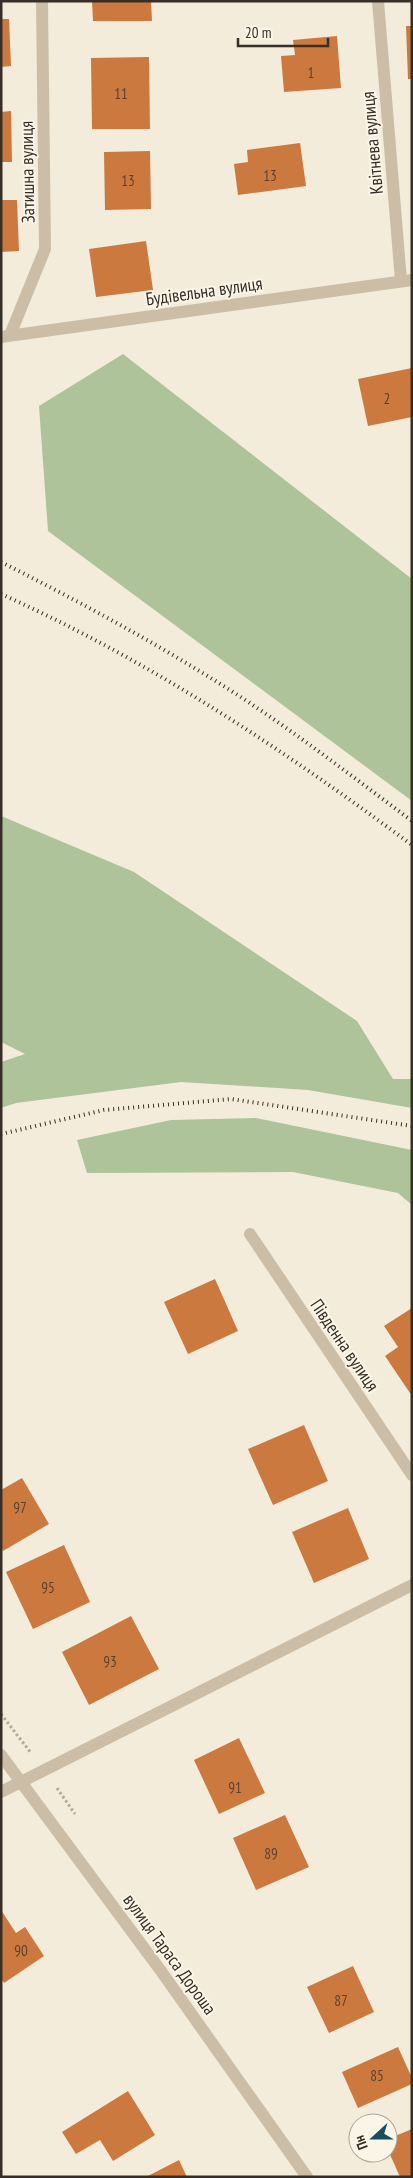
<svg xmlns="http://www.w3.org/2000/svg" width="413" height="2178" font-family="'PT Sans Narrow',sans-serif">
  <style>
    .green { fill: #aec39a }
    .building { fill: #cc793f }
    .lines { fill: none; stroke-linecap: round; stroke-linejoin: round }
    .path { stroke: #b8a890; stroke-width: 3; stroke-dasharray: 2.5 2.5; stroke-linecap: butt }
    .minor { stroke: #ccbea6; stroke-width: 12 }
    .rail { stroke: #372f27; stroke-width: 4; stroke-dasharray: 1 4; stroke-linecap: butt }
    .labels { text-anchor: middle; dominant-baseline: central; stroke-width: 4; stroke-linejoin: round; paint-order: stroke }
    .number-label { font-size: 15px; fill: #5c422d }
    .street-label { font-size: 18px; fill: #372f27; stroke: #faf5e7 }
  </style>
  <rect width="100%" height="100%" fill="#f3ecda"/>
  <!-- green -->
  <g class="green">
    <path d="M123 354 412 579V801L48 531 39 406Z"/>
    <path d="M1 816 134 872 357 1021 393 1079H412V1108L308 1090 181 1082 16 1103 1 1108V1062L25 1054 1 1042Z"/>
    <path d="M256 1118 412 1150V1205L398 1193 293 1172 87 1173 77 1140 171 1120Z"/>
  </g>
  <!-- building -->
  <g class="building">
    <path d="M92 1H151L152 21H93Z"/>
    <path d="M1 19H9L11 66 1 67Z"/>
    <path d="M406 26H412V79H408Z"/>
    <path d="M337 36 341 88 284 92 281 56 295 55 293 40Z"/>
    <path d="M149 57 150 129H92L91 58Z"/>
    <path d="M11 111 12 162H1V112Z"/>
    <path d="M300 143 306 186 238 195 234 164 248 162 247 150Z"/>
    <path d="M150 151 151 209 105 210 104 152Z"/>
    <path d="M1 200H17L19 251 1 252Z"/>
    <path d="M146 241 153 290 96 297 89 249Z"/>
    <path d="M412 368V417L368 426 358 379Z"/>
    <path d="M215 1279 238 1331 188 1354 164 1302Z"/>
    <path d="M412 1308V1396L385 1356 398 1347 384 1326Z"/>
    <path d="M304 1425 328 1481 273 1505 248 1449Z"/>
    <path d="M22 1478 49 1524 3 1551 1 1547V1490Z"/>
    <path d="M348 1508 369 1559 314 1583 292 1532Z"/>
    <path d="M64 1545 90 1602 33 1629 6 1572Z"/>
    <path d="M131 1616 159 1669 89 1705 62 1652Z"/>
    <path d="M239 1738 265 1793 219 1814 194 1760Z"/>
    <path d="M285 1815 309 1867 256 1890 233 1838Z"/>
    <path d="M1 1910 16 1933 25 1927 44 1956 4 1983 1 1978Z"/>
    <path d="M353 1966 374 2012 329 2033 307 1987Z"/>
    <path d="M398 2047 412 2078V2084L358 2108 342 2072Z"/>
    <path d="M128 2091 155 2135 113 2161 100 2140 76 2154 62 2132Z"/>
    <path d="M412 2129V2177H400L388 2150V2139Z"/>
    <path d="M179 2160 187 2177H146Z"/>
  </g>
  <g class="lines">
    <!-- path -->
    <g class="path">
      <path d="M1 1714 31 1753"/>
      <path d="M57 1788 75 1814"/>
    </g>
    <!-- minor -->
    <g class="minor">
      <path d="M378 1 401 281"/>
      <path d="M10 335 45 249 42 1"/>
      <path d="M1 337 412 280"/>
      <path d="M250 1234 412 1475"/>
      <path d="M1 1755 161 1971 307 2177"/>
      <path d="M1 1792 412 1585"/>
    </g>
    <!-- rail -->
    <g class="rail">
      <path d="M1 562C80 602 158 644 233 692 295 732 353 777 412 821"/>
      <path d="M1 594C150 661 281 748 412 845"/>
      <path d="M1 1134 104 1110 231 1099 412 1126"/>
    </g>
  </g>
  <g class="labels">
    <!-- number labels -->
    <g class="number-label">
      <text x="311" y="72">1</text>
      <text x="121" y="93">11</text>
      <text x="270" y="175">13</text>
      <text x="128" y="180">13</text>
      <text x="387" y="398">2</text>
      <text x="20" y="1507">97</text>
      <text x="48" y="1587">95</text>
      <text x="110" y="1661">93</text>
      <text x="235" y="1787">91</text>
      <text x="271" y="1853">89</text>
      <text x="21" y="1950">90</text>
      <text x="341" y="2000">87</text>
      <text x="377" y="2075">85</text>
    </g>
    <!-- street labels -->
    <g class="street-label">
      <text transform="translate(372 143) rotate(-95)">Квітнева вулиця</text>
      <text transform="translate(27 172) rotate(-91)">Затишна вулиця</text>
      <text transform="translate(204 291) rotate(-8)">Будівельна вулиця</text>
      <text transform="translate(345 1345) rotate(56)">Південна вулиця</text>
      <text transform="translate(170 1954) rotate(54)">вулиця Тараса Дороша</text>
    </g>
  </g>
  <!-- border -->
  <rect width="413" height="2178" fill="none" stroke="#372f27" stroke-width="5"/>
  <!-- north arrow -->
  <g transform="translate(373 2138) rotate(249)"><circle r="24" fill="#faf5e7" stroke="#aca69a"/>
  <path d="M0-4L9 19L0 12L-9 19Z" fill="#1a4c5b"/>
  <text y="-8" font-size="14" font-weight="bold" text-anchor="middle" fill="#372f27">Пн</text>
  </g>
  <!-- scale -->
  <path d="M238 38v8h90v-8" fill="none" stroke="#372f27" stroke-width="2.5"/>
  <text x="245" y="38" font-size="15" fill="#372f27" stroke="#faf5e7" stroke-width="4" paint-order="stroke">20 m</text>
</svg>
